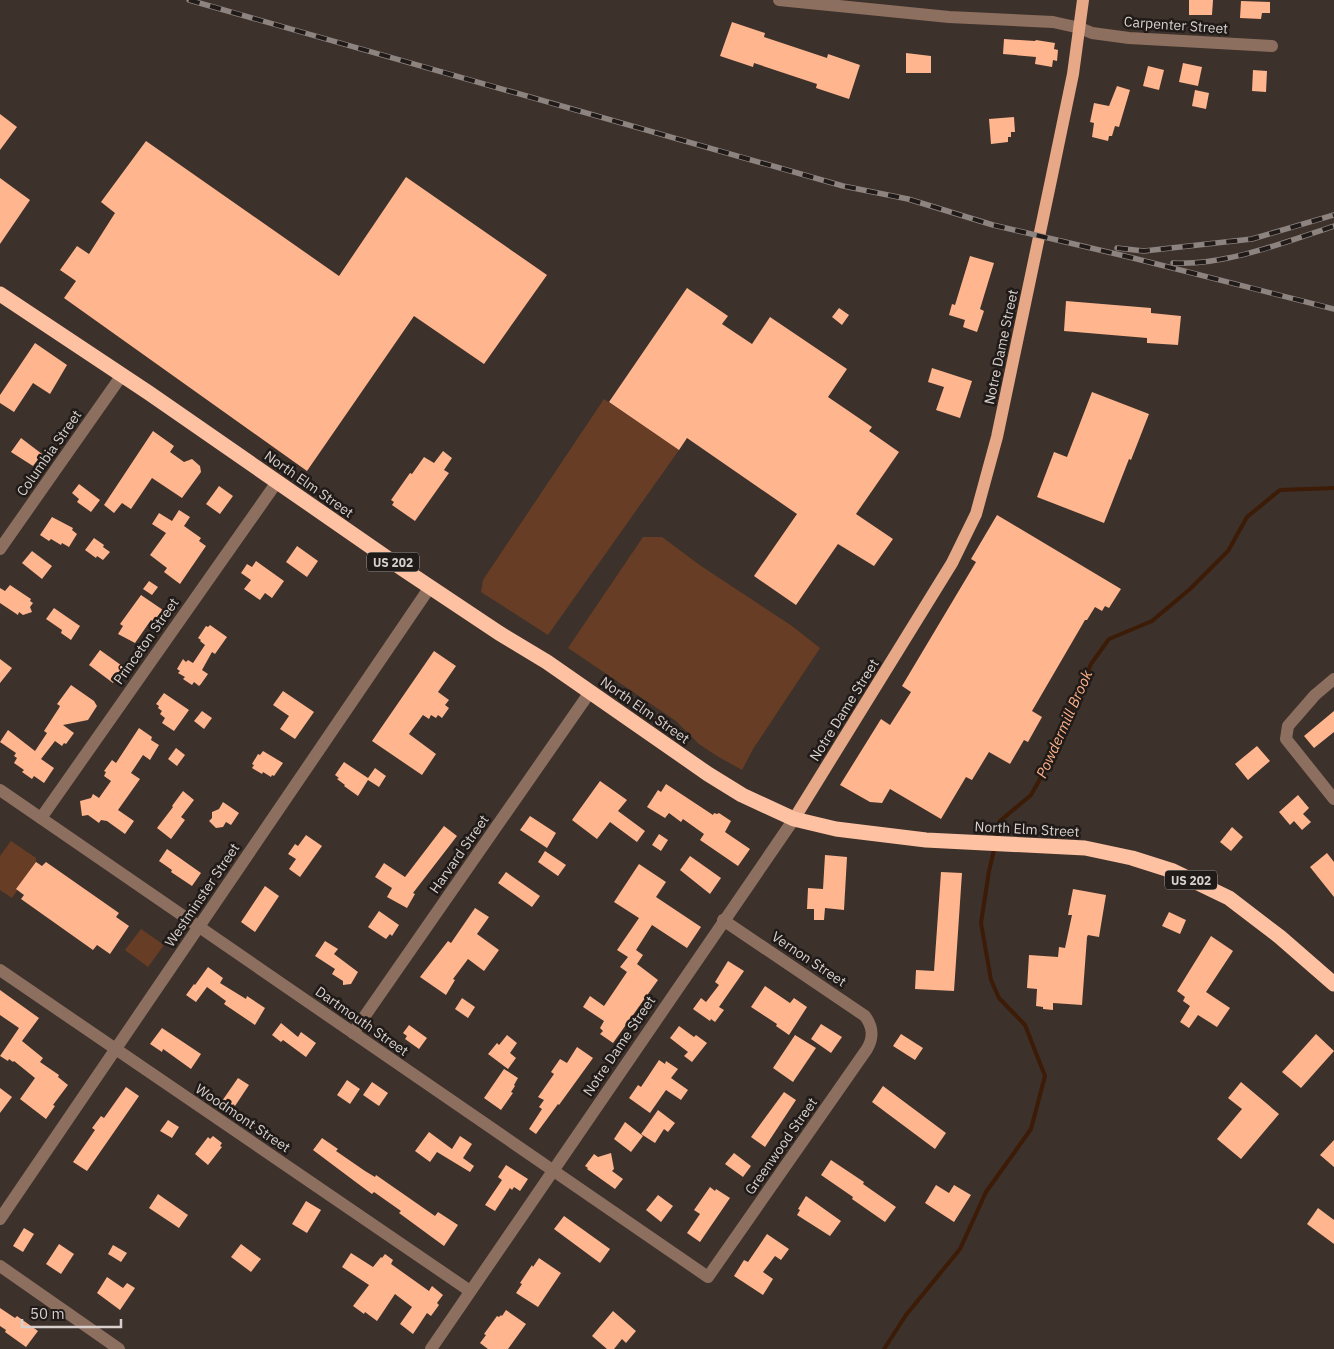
<svg xmlns="http://www.w3.org/2000/svg" width="1334" height="1349" font-family="'IBM Plex Sans',sans-serif">
  <style>
    .green { fill: #683d25 }
    .lines { fill: none; stroke-linecap: round; stroke-linejoin: round }
    .stream { stroke: #3c1b07; stroke-width: 4 }
    .building { fill: #ffb58e }
    .minor { stroke: #8d6f5f; stroke-width: 12 }
    .major { stroke: #e6a887; stroke-width: 12 }
    .highway { stroke: #fec2a3; stroke-width: 15 }
    .rail-casing { stroke: #8d837f; stroke-width: 5.5 }
    .rail { stroke: #201b18; stroke-width: 4; stroke-dasharray: 11; stroke-linecap: butt }
    .labels { text-anchor: middle; dominant-baseline: central; stroke-width: 5; stroke-linejoin: round; paint-order: stroke }
    .shield { fill: #201b18; stroke: #a19a97; stroke-width: 1 }
    .shield-label { font-size: 12px; font-weight: bold; fill: #d8d0cd }
    .street-label { font-size: 14px; fill: #d8d0cd; stroke: #201b18 }
    .water-label { font-size: 15px; font-style: italic; fill: #fdb189; stroke: #201b18 }
  </style>
  <rect width="100%" height="100%" fill="#3d312b"/>
  <!-- green -->
  <g class="green">
    <path d="M604 399 679 450 548 635 481 592 483 580Z"/>
    <path d="M643 537H662L701 566 792 626 820 648 753 749 742 770 717 756 699 744 676 721 568 648Z"/>
    <path d="M11 841 36 858V862L12 898 0 890V856Z"/>
    <path d="M141 929 164 945 148 967 125 950Z"/>
  </g>
  <g class="lines">
    <!-- stream -->
    <g class="stream">
      <path d="M996 840 1000 821 1031 795 1049 763 1091 664 1109 639 1152 621 1190 589 1228 551 1247 517 1280 490 1334 488"/>
      <path d="M884 1349 906 1315 960 1249 986 1192 1031 1129 1045 1076 1025 1025 999 998 991 980 981 923 989 871 995 846"/>
    </g>
  </g>
  <!-- building -->
  <g class="building">
    <path d="M1189 0H1213L1212 15H1189Z"/>
    <path d="M1241 1 1270 2V13H1262L1261 19 1240 18Z"/>
    <path d="M732 22 765 33 764 37 827 58 828 54 860 65 849 99 816 88 817 84 754 63 753 67 720 56Z"/>
    <path d="M1004 39 1035 41 1036 40 1055 43 1054 49 1058 50 1057 61 1053 60 1052 67 1035 64 1036 57 1003 54Z"/>
    <path d="M906 53 931 56V73H906Z"/>
    <path d="M1183 63 1202 67 1198 86 1179 82Z"/>
    <path d="M1148 66 1164 70 1159 90 1143 86Z"/>
    <path d="M1253 70 1267 71 1266 92 1252 91Z"/>
    <path d="M1117 86 1130 90 1119 127 1115 126 1112 136H1109L1108 141 1092 137 1094 123 1090 122 1094 103 1109 106Z"/>
    <path d="M1195 90 1209 93 1206 109 1192 106Z"/>
    <path d="M0 114 17 127 0 150Z"/>
    <path d="M1014 117 1015 132H1011V137H1008V142L991 144 989 119Z"/>
    <path d="M146 141 339 276 406 177 547 275 484 364 414 316 307 471 64 298 76 281 60 270 77 246 89 254 115 213 101 202Z"/>
    <path d="M0 178 30 200 0 244Z"/>
    <path d="M970 256 994 263 980 309 984 311 977 332 963 327 965 320 949 315 952 304 955 305Z"/>
    <path d="M687 288 728 316 722 324 752 344 770 317 847 369 828 397 872 427 869 431 899 452 856 514 893 539 874 566 838 544 796 605 754 576 797 514 687 438 679 450 609 402Z"/>
    <path d="M1066 301 1151 308V313L1181 316 1178 345 1147 343V338L1064 331Z"/>
    <path d="M839 308 849 315 842 325 832 317Z"/>
    <path d="M35 343 67 365 50 394 33 383 14 412 0 403V395Z"/>
    <path d="M932 368 972 381 960 418 936 410 944 387 928 382Z"/>
    <path d="M1092 392 1149 414 1131 460 1129 459 1104 523 1037 497 1054 452 1067 457Z"/>
    <path d="M153 431 174 446 170 452 184 462 192 459 200 466 201 472 182 498 152 478 131 509 122 503 114 513 104 505Z"/>
    <path d="M21 438 42 454 33 466 11 452Z"/>
    <path d="M443 451 452 458 444 470 449 473 415 521 392 505 394 502 391 500 410 473 412 474 424 457 434 463Z"/>
    <path d="M79 484 100 500 91 512 77 502 79 499 72 493Z"/>
    <path d="M219 486 233 496 220 514 206 504Z"/>
    <path d="M179 510 190 517 184 526 201 538 199 541 206 546 180 584 164 572 167 568 150 555 166 533 152 524 159 513 172 521Z"/>
    <path d="M997 515 1121 589 1109 608 1105 606 1102 611 1095 607 1087 620H1085L1032 711 1042 717 1028 742 1024 740 1010 764 989 752 972 780 966 777 941 819 890 789 882 803 870 802 840 785 881 719 890 725 911 692 902 686 976 562 971 559Z"/>
    <path d="M52 517 73 528 72 530 77 534 69 547 62 543 61 545 51 539 49 541 40 535Z"/>
    <path d="M94 538 104 545 103 547 110 552 103 560 97 556 96 558 85 550Z"/>
    <path d="M297 546 318 561 307 577 286 562Z"/>
    <path d="M32 551 52 566 42 579 22 563Z"/>
    <path d="M256 561 284 581 272 598 265 593 260 600 244 589 251 580 241 573 247 564 252 567Z"/>
    <path d="M149 581 158 587 152 595 143 589Z"/>
    <path d="M10 585 31 599 30 601 33 603 30 607 32 612 23 615 19 612 18 615 0 603V588L5 591Z"/>
    <path d="M141 595 163 610 154 622 151 620 135 643 118 634 123 626 120 624Z"/>
    <path d="M54 608 80 626 71 640 61 633 62 630 46 619Z"/>
    <path d="M210 625 227 637 215 654 212 652 202 670 208 674 201 684 199 686 194 682 192 685 183 679 185 677 178 673 180 671 177 669 183 659 186 662 188 660 193 663 205 645 200 641 201 640 198 638 206 626 208 627Z"/>
    <path d="M100 650 125 668 113 683 89 665Z"/>
    <path d="M434 651 456 666 438 692 449 700 445 705 449 708 442 718 438 715 436 718 431 715 429 719 423 715 409 734 436 754 422 775 372 741Z"/>
    <path d="M0 659 12 668 0 683Z"/>
    <path d="M71 685 94 701 97 706 88 720 63 725 74 733 66 744 64 743 62 746 55 741 41 759 54 768 44 783 34 776 32 779 22 772 24 770 14 763 17 758 14 756 16 753 0 742 8 730 35 751 47 733 44 731 59 708 60 706 57 704Z"/>
    <path d="M283 691 314 712 295 739 280 729 289 716 273 705Z"/>
    <path d="M164 693 189 710 174 731 162 723 165 718 160 714 162 711 158 708 159 706 156 704Z"/>
    <path d="M202 711 212 718 204 729 194 721Z"/>
    <path d="M1334 711V732L1314 748 1304 736Z"/>
    <path d="M139 728 152 737 151 740 159 745 150 760 143 755 131 773 140 779 118 810 134 821 125 834 107 821 101 820 99 823 88 815 82 816 80 801 91 798 93 794 99 798 111 781 104 776 106 772 104 771 112 760 116 763Z"/>
    <path d="M1257 746 1270 761 1248 780 1235 764Z"/>
    <path d="M176 748 185 755 177 766 168 759Z"/>
    <path d="M263 751 283 763 274 776 272 775 271 777 263 772 262 774 252 768 254 765 252 764 258 754 260 755Z"/>
    <path d="M344 762 368 778 375 768 386 776 379 787 368 780 358 796 344 786 345 785 337 779 339 778 335 775Z"/>
    <path d="M600 781 627 800 618 811 645 831 637 842 610 822 597 839 572 820Z"/>
    <path d="M666 784 713 815 714 813 717 814 719 813 731 821 725 832 750 849 738 866 700 840 704 834 683 819 681 822 669 813 665 818 647 807 658 790 661 792Z"/>
    <path d="M183 791 194 800 181 817 185 820 171 839 157 828 173 807 172 806Z"/>
    <path d="M1298 795 1309 808 1303 814 1311 822 1302 830 1294 821 1290 825 1279 812Z"/>
    <path d="M223 802 239 813 231 825 226 822 223 827 216 828 209 821 212 818V812L219 809Z"/>
    <path d="M530 816 556 833 547 848 520 830Z"/>
    <path d="M444 826 457 836 413 893 415 894 407 908 387 897 392 888 375 877 384 863 405 877Z"/>
    <path d="M1232 827 1243 837 1231 851 1220 842Z"/>
    <path d="M659 834 668 840 661 851 652 845Z"/>
    <path d="M306 835 322 846 300 877 289 869 296 859 288 854 295 844 298 846Z"/>
    <path d="M167 849 201 873 192 886 171 872 172 870 159 861Z"/>
    <path d="M545 851 566 865 558 876 538 862Z"/>
    <path d="M1327 853 1334 862V897L1310 867Z"/>
    <path d="M825 855 847 857 844 910 825 908 824 920H814V909H807L808 888 823 889Z"/>
    <path d="M690 856 721 878 710 894 680 870Z"/>
    <path d="M36 862 42 866 46 862 119 913 116 917 129 926 110 954 97 945 93 950 21 899 24 895 16 889Z"/>
    <path d="M639 864 666 882 656 897 701 927 687 948 652 925 636 950 643 955 637 964 658 980 613 1043 600 1034 603 1031 600 1028 604 1021 583 1007 590 996 604 1006 627 972 620 967 628 957 617 950 639 918 614 902Z"/>
    <path d="M506 872 540 896 532 907 498 883Z"/>
    <path d="M941 872 962 873 954 991 915 989 916 970 934 971Z"/>
    <path d="M265 886 279 896 255 932 241 922Z"/>
    <path d="M1073 889 1106 895 1099 937 1088 935 1087 937 1082 1005 1053 1003V1010L1043 1009V1007L1036 1006 1037 989 1027 988 1029 955 1058 957 1059 947 1065 948 1072 915H1068Z"/>
    <path d="M475 908 489 917 477 934 499 950 484 971 468 959 453 979 455 980 446 995 420 977 448 941 451 943Z"/>
    <path d="M379 911 399 925 392 936 390 934 386 939 368 927Z"/>
    <path d="M1169 912 1186 920 1180 934 1162 926Z"/>
    <path d="M1211 936 1233 951 1206 992 1230 1008 1217 1027 1198 1015 1189 1028 1180 1022 1190 1006 1183 1001 1185 997 1177 991Z"/>
    <path d="M325 941 338 949 334 954 358 972 351 984 343 985V981L332 974 335 969 315 956Z"/>
    <path d="M728 961 744 971 719 1007 724 1010 715 1022 711 1019 710 1021 693 1009 701 998 706 1002 719 985 715 982Z"/>
    <path d="M208 967 223 978 220 983 246 999 247 996 265 1008 255 1025 224 1004 226 1001 207 987 196 1002 186 995 194 984 195 985Z"/>
    <path d="M765 986 790 1003 794 998 807 1007 789 1035 776 1026 777 1024 751 1007Z"/>
    <path d="M0 990 39 1018 22 1041 43 1058 40 1062 59 1075 58 1077 68 1085 53 1105 55 1106 46 1119 20 1099 35 1078 14 1061 13 1062 9 1059 8 1061 0 1056 19 1028 0 1015Z"/>
    <path d="M462 998 475 1007 468 1018 455 1009Z"/>
    <path d="M281 1023 298 1037 301 1032 316 1043 306 1057 283 1040 281 1042 272 1035Z"/>
    <path d="M821 1024 842 1037 831 1053 811 1039Z"/>
    <path d="M409 1025 427 1038 419 1049 405 1039 407 1036 403 1033Z"/>
    <path d="M679 1026 694 1037 696 1035 707 1043 692 1062 684 1056 688 1052 670 1038Z"/>
    <path d="M162 1028 201 1054 191 1069 166 1051 163 1049 162 1052 150 1044Z"/>
    <path d="M901 1034 923 1048 915 1060 893 1046Z"/>
    <path d="M1316 1034 1334 1051 1301 1088 1282 1072Z"/>
    <path d="M507 1035 517 1043 510 1053 516 1058 508 1069 488 1054 497 1043 499 1045Z"/>
    <path d="M795 1035 816 1048 793 1082 773 1068Z"/>
    <path d="M577 1047 593 1058 559 1105 558 1104 536 1134 529 1129 542 1109 539 1107 544 1100 538 1097 554 1074 551 1072 560 1059 567 1063Z"/>
    <path d="M659 1060 665 1064 666 1061 678 1069 671 1078 688 1090 681 1100 666 1090 650 1113 629 1098 638 1085 641 1087Z"/>
    <path d="M504 1069 518 1078 514 1085 515 1086 511 1092 513 1093 501 1110 484 1098Z"/>
    <path d="M238 1078 249 1085 235 1106 233 1104 231 1107 222 1101Z"/>
    <path d="M347 1080 360 1089 350 1104 337 1095Z"/>
    <path d="M372 1082 388 1093 379 1106 363 1095Z"/>
    <path d="M1241 1082 1279 1114 1241 1159 1217 1139 1242 1109 1228 1098Z"/>
    <path d="M883 1086 946 1133 935 1149 872 1102Z"/>
    <path d="M126 1087 139 1096 87 1171 73 1162 95 1130 92 1128 101 1116 104 1118Z"/>
    <path d="M0 1088 12 1097 0 1113Z"/>
    <path d="M784 1092 796 1100 765 1147 751 1137Z"/>
    <path d="M658 1110 675 1123 668 1132 664 1129 655 1143 641 1134Z"/>
    <path d="M168 1120 179 1127 172 1138 160 1131Z"/>
    <path d="M625 1122 643 1136 631 1152 614 1139Z"/>
    <path d="M429 1132 452 1149 460 1136 472 1144 463 1158 474 1166 470 1172 437 1152 430 1162 415 1151Z"/>
    <path d="M213 1136 222 1143 220 1146 222 1147 208 1165 195 1154 208 1137 210 1139Z"/>
    <path d="M322 1138 338 1149 336 1151 365 1171 375 1177 376 1175 435 1216 438 1212 458 1225 444 1246 399 1213 401 1211 374 1192 372 1194 357 1183 313 1150Z"/>
    <path d="M1334 1140V1167L1320 1155Z"/>
    <path d="M611 1153 614 1169 612 1171 623 1179 615 1189 587 1169 588 1168 585 1166 594 1154 598 1157Z"/>
    <path d="M734 1153 751 1166 743 1177 725 1164Z"/>
    <path d="M831 1160 864 1182 863 1184 896 1207 885 1222 852 1199 853 1197 821 1175Z"/>
    <path d="M506 1165 528 1179 520 1191 514 1187 512 1190 510 1188 495 1211 485 1205 502 1180 498 1177Z"/>
    <path d="M936 1185 949 1193 954 1185 971 1195 954 1222 925 1203Z"/>
    <path d="M710 1187 715 1191 716 1189 730 1198 700 1242 687 1233 700 1214 694 1210Z"/>
    <path d="M158 1194 188 1215 179 1228 149 1208Z"/>
    <path d="M658 1195 673 1206 661 1222 646 1210Z"/>
    <path d="M806 1196 841 1221 830 1236 797 1215 800 1210 798 1209Z"/>
    <path d="M306 1201 321 1210 307 1233 292 1224Z"/>
    <path d="M1318 1208 1334 1220V1244L1307 1224Z"/>
    <path d="M564 1216 610 1249 600 1263 554 1229Z"/>
    <path d="M24 1228 34 1234 23 1252 13 1246Z"/>
    <path d="M767 1234 789 1249 781 1260 775 1256 763 1272 773 1279 763 1295 734 1276 744 1260 748 1262Z"/>
    <path d="M59 1244 74 1254 61 1274 46 1264Z"/>
    <path d="M241 1244 261 1259 251 1272 231 1257Z"/>
    <path d="M113 1245 127 1253 121 1262 108 1254Z"/>
    <path d="M351 1253 373 1267 381 1257 382 1258 385 1254 393 1260 391 1264 429 1291 432 1286 443 1295 437 1303 439 1305 431 1316 427 1313 413 1334 400 1324 412 1307 395 1294 377 1321 365 1312 364 1314 353 1306 369 1285 342 1267Z"/>
    <path d="M539 1258 561 1273 538 1307 516 1293 522 1284 520 1283 532 1265 533 1267Z"/>
    <path d="M107 1277 123 1288 127 1283 135 1288 120 1310 97 1293Z"/>
    <path d="M0 1308 15 1318 17 1316 38 1331 26 1347 5 1332 6 1330 0 1326Z"/>
    <path d="M506 1310 526 1324 508 1349H488L480 1343 486 1335 484 1334 497 1316 499 1317 501 1315 502 1316Z"/>
    <path d="M613 1311 636 1331 626 1343 622 1339 614 1349H607L592 1336Z"/>
  </g>
  <g class="lines">
    <!-- minor -->
    <g class="minor">
      <path d="M779 0 949 17 1053 22 1080 28 1092 33 1129 38 1272 46"/>
      <path d="M0 549 122 375"/>
      <path d="M1334 679 1315 695 1288 726 1286 739 1334 799"/>
      <path d="M0 790 708 1277 867 1049C874 1037 873 1027 865 1016L723 920"/>
      <path d="M41 818 277 482"/>
      <path d="M0 970 470 1291"/>
      <path d="M353 1033 590 692"/>
      <path d="M0 1219 430 587"/>
      <path d="M0 1266 119 1349"/>
      <path d="M431 1349 794 819"/>
    </g>
    <!-- major -->
    <path class="major" d="M794 819 952 563 976 514 997 437 1051 180 1073 74 1083 0"/>
    <!-- highway -->
    <path class="highway" d="M0 294 149 393 403 569 499 633 547 662 708 774 742 795 794 819 836 829 926 840 1085 848 1132 858 1173 871 1229 898 1280 937 1334 984"/>
    <defs>
      <g id="rail">
        <path d="M189 0 843 186 908 199 993 225 1129 257 1334 309"/>
        <path d="M1117 248 1144 251 1252 239 1334 215"/>
        <path d="M1173 263C1224 266 1286 242 1334 226"/>
      </g>
    </defs>
    <!-- rail casing -->
    <use href="#rail" class="rail-casing"/>
    <!-- rail -->
    <use href="#rail" class="rail"/>
  </g>
  <g class="labels">
    <!-- shield labels -->
    <g class="shield">
      <rect x="367" y="552.5" width="52" height="19" rx="4"/>
      <rect x="1165" y="870.5" width="52" height="19" rx="4"/>
    </g>
    <g class="shield-label">
      <text x="393" y="562">US 202</text>
      <text x="1191" y="880">US 202</text>
    </g>
    <!-- street labels -->
    <g class="street-label">
      <text transform="translate(1176 25) rotate(4)">Carpenter Street</text>
      <text transform="translate(1001 347) rotate(-78)">Notre Dame Street</text>
      <text transform="translate(49 453) rotate(-55)">Columbia Street</text>
      <text transform="translate(309 484) rotate(35)">North Elm Street</text>
      <text transform="translate(146 641) rotate(-55)">Princeton Street</text>
      <text transform="translate(645 710) rotate(35)">North Elm Street</text>
      <text transform="translate(844 710) rotate(-58)">Notre Dame Street</text>
      <text transform="translate(1027 829) rotate(3)">North Elm Street</text>
      <text transform="translate(459 854) rotate(-55)">Harvard Street</text>
      <text transform="translate(202 895) rotate(-56)">Westminster Street</text>
      <text transform="translate(809 959) rotate(34)">Vernon Street</text>
      <text transform="translate(362 1021) rotate(35)">Dartmouth Street</text>
      <text transform="translate(619 1046) rotate(-56)">Notre Dame Street</text>
      <text transform="translate(243 1118) rotate(34)">Woodmont Street</text>
      <text transform="translate(781 1146) rotate(-55)">Greenwood Street</text>
    </g>
    <!-- water labels -->
    <g class="water-label">
      <text transform="translate(1064 724) rotate(-66)">Powdermill Brook</text>
    </g>
  </g>
  <!-- scale -->
  <path d="M22 1319v8h99v-8" fill="none" stroke="#d8d0cd" stroke-width="2.5"/>
  <text x="30" y="1319" font-size="15" fill="#d8d0cd" stroke="#201b18" stroke-width="4" paint-order="stroke">50 m</text>
</svg>
